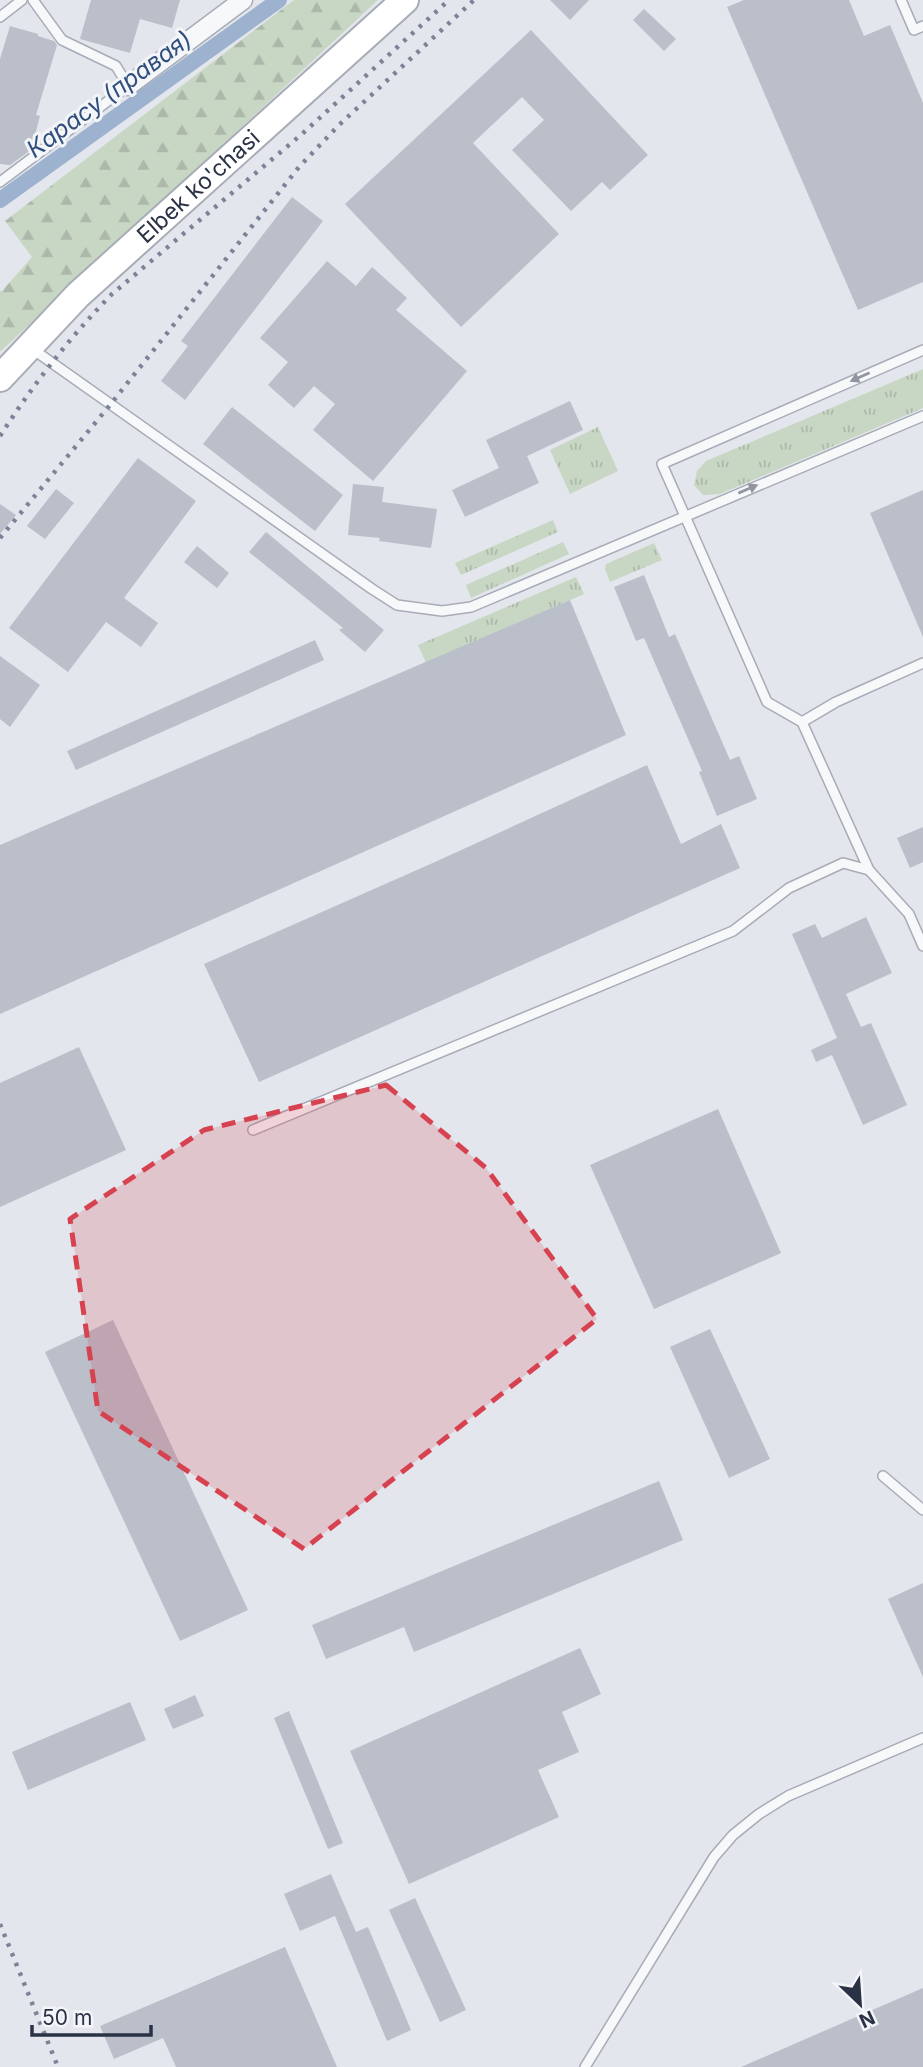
<svg xmlns="http://www.w3.org/2000/svg" width="923" height="2067" font-family="Inter,sans-serif">
  <style>
    .grass { fill: url(#grass-tufts) }
    .forest { fill: url(#forest-firs) }
    .lines { fill: none; stroke-linecap: round; stroke-linejoin: round }
    .canal { stroke: #9db2ce; stroke-width: 16 }
    .building { fill: #babfca }
    .service-casing { stroke: #a8acb7; stroke-width: 12 }
    .minor-casing { stroke: #a8acb7; stroke-width: 21 }
    .secondary-casing { stroke: #a8acb7; stroke-width: 30 }
    .service { stroke: #f6f8fa; stroke-width: 9 }
    .minor { stroke: #f6f8fa; stroke-width: 18 }
    .secondary { stroke: #fff; stroke-width: 26 }
    .rail { stroke: #7b8497; stroke-width: 4.5; stroke-dasharray: 3.5 7; stroke-linecap: butt }
    .oneway { fill: #9095a0 }
    .marked { fill: #d74251; fill-opacity: 0.2; stroke: #d74251; stroke-width: 5; stroke-dasharray: 14 9; stroke-linejoin: round }
    .labels { text-anchor: middle; dominant-baseline: central; stroke-width: 6; stroke-linejoin: round; paint-order: stroke }
    .street-label { font-size: 23px; fill: #2a3246; stroke: #f3f5f9 }
    .water-label { font-size: 24px; font-style: italic; fill: #314f7d; stroke: #f3f5f9 }
  </style>
  <defs>
    <pattern id="grass-tufts" width="24" height="20" patternUnits="userSpaceOnUse" patternTransform="scale(1.75)"><rect width="24" height="20" fill="#c8d7c4"/><path d="M3 7l-1-3M5 7V3M7 7l1-3M15 17l-1-3M17 17v-4M19 17l1-3" fill="none" stroke="#acb9aa"/></pattern>
    <pattern id="forest-firs" width="22" height="20" patternUnits="userSpaceOnUse" patternTransform="scale(1.75)"><rect width="22" height="20" fill="#c8d7c4"/><path d="M5 1l3.5 6h-7zM16 11l3.5 6h-7z" fill="#acb9aa"/></pattern>
  </defs>
  <rect width="100%" height="100%" fill="#e3e6ec"/>
  <!-- grass -->
  <g class="grass">
    <path d="M923 369V408L720 494 703 495 694 485 697 471 706 461Z"/>
    <path d="M598 427 618 471 570 494 550 450Z"/>
    <path d="M553 520 558 532 461 575 455 563Z"/>
    <path d="M563 542 569 554 471 598 466 585Z"/>
    <path d="M654 543 662 560 610 582 605 569 606 564Z"/>
    <path d="M576 577 584 594 426 663 418 645Z"/>
  </g>
  <!-- forest -->
  <path class="forest" d="M294 0H378L0 352V291H2L32 257 5 221Z"/>
  <g class="lines">
    <!-- canal -->
    <path class="canal" d="M0 200 279 0"/>
  </g>
  <!-- building -->
  <g class="building">
    <path d="M91 0H180L172 28 140 19 130 53 80 39Z"/>
    <path d="M550 0H589L570 20Z"/>
    <path d="M744 0H849L864 36 890 25 923 103V282L858 310 727 7Z"/>
    <path d="M644 9 676 39 664 51 633 20Z"/>
    <path d="M10 26 38 34V36L54 41 57 45 36 115 40 116 31 150 10 165 0 164V59Z"/>
    <path d="M531 30 648 155 610 190 602 182 571 211 512 150 544 120 522 97 473 143 559 234 461 327 345 204Z"/>
    <path d="M292 197 323 221 185 400 161 381 188 346 181 341Z"/>
    <path d="M327 261 356 286 372 267 407 298 396 310 467 371 373 481 313 430 335 404 314 386 294 408 268 385 288 362 260 338Z"/>
    <path d="M570 401 583 430 527 456 539 483 465 517 452 490 499 468 486 440Z"/>
    <path d="M232 407 343 495 315 531 203 444Z"/>
    <path d="M138 458 196 501 124 598 158 623 141 647 106 622 68 672 9 628Z"/>
    <path d="M353 484 384 487 382 502 437 509 431 548 379 541 380 538 348 535Z"/>
    <path d="M56 489 74 503 45 539 27 526Z"/>
    <path d="M923 490V637L870 513Z"/>
    <path d="M0 504 16 515 0 534Z"/>
    <path d="M266 532 384 630 365 652 339 630 343 628 249 552Z"/>
    <path d="M197 546 229 573 217 588 184 562Z"/>
    <path d="M644 575 669 637 675 634 730 760 739 756 757 799 717 816 699 772 702 771 644 638 636 641 614 587Z"/>
    <path d="M570 600 626 735 0 1014V845Z"/>
    <path d="M315 640 324 660 76 770 67 751Z"/>
    <path d="M0 656 40 685 10 727 0 719Z"/>
    <path d="M647 765 681 844 721 824 740 868 259 1082 204 964 435 862Z"/>
    <path d="M923 827V862L910 868 897 838Z"/>
    <path d="M866 917 892 973 846 994 861 1027 871 1023 907 1105 863 1125 832 1055 816 1062 811 1050 837 1038 792 934 815 924 822 938Z"/>
    <path d="M79 1047 126 1150 0 1207V1083Z"/>
    <path d="M718 1109 781 1253 654 1309 590 1165Z"/>
    <path d="M113 1320 248 1610 180 1641 45 1352Z"/>
    <path d="M710 1329 770 1459 729 1478 670 1347Z"/>
    <path d="M659 1481 683 1540 414 1652 404 1627 326 1659 312 1625Z"/>
    <path d="M923 1583V1677L888 1599Z"/>
    <path d="M580 1648 601 1694 562 1712 579 1752 538 1770 559 1817 409 1884 350 1751Z"/>
    <path d="M195 1695 204 1716 173 1729 164 1709Z"/>
    <path d="M130 1702 146 1740 28 1790 12 1752Z"/>
    <path d="M289 1711 343 1843 328 1849 274 1718Z"/>
    <path d="M331 1874 356 1932 368 1927 411 2030 387 2041 335 1916 300 1931 284 1894Z"/>
    <path d="M415 1898 466 2010 440 2022 389 1910Z"/>
    <path d="M285 1947 337 2067H176L163 2038 114 2059 100 2026Z"/>
    <path d="M923 1988V2067H741Z"/>
  </g>
  <g class="lines">
    <defs>
      <g id="service">
        <path d="M901 0 914 30 923 26"/>
        <path d="M0 17 22 0"/>
        <path d="M0 182 128 86 116 66 62 40 33 0"/>
        <path d="M31 348 372 589 397 605 442 611 471 607 923 416"/>
        <path d="M802 722 767 702 662 464 923 350"/>
        <path d="M869 870 802 722 836 702 923 663"/>
        <path d="M253 1130 733 931 789 888 843 863 869 870 909 914 923 946"/>
        <path d="M883 1476 923 1510"/>
        <path d="M585 2067 714 1857 733 1835 759 1814 788 1796 923 1738"/>
      </g>
      <path id="minor" d="M128 86 243 0"/>
      <g id="secondary">
        <path id="s1" d="M0 378 78 295 405 0"/>
      </g>
    </defs>
    <!-- service casing -->
    <use href="#service" class="service-casing"/>
    <!-- minor casing -->
    <use href="#minor" class="minor-casing"/>
    <!-- secondary casing -->
    <use href="#secondary" class="secondary-casing"/>
    <!-- service -->
    <use href="#service" class="service"/>
    <!-- minor -->
    <use href="#minor" class="minor"/>
    <!-- secondary -->
    <use href="#secondary" class="secondary"/>
    <!-- rail -->
    <g class="rail">
      <path d="M0 436C33 385 69 338 112 294L302 134 449 0"/>
      <path d="M0 538 110 405 299 167 339 125 474 0"/>
      <path d="M0 1924 58 2067"/>
    </g>
  </g>
  <!-- one-way arrows -->
  <defs><path id="oneway-solid" d="M-6-.8H1V-3.2L6.5 0L1 3.2V.8H-6Z" transform="scale(1.75)"/></defs>
  <g class="oneway">
    <use href="#oneway-solid" transform="translate(860 377) rotate(156)"/>
    <use href="#oneway-solid" transform="translate(748 489) rotate(-23)"/>
  </g>
  <!-- marked area -->
  <path class="marked" d="M386 1085 486 1168 597 1319 304 1549 98 1411 70 1219 204 1130Z"/>
  <g class="labels">
    <!-- street labels -->
    <g class="street-label">
      <text stroke="none"><textPath href="#s1" startOffset="276">Elbek ko'chasi</textPath></text>
    </g>
    <!-- water labels -->
    <g class="water-label">
      <text transform="translate(109 94) rotate(-36)">Карасу (правая)</text>
    </g>
  </g>
  <!-- north arrow -->
  <g transform="translate(860 2004) rotate(155)" stroke="#f3f5f9" stroke-width="5" paint-order="stroke">
  <path d="M0-5L12 26L0 18L-12 26Z" fill="#2a3246"/>
  <text y="-10" font-size="19" font-weight="bold" text-anchor="middle" fill="#2a3246">N</text>
  </g>
  <!-- scale -->
  <path d="M32 2025v10h119v-10" fill="none" stroke="#2a3246" stroke-width="3.5"/>
  <text x="42" y="2025" font-size="21" fill="#2a3246" stroke="#f3f5f9" stroke-width="5" paint-order="stroke">50 m</text>
</svg>
